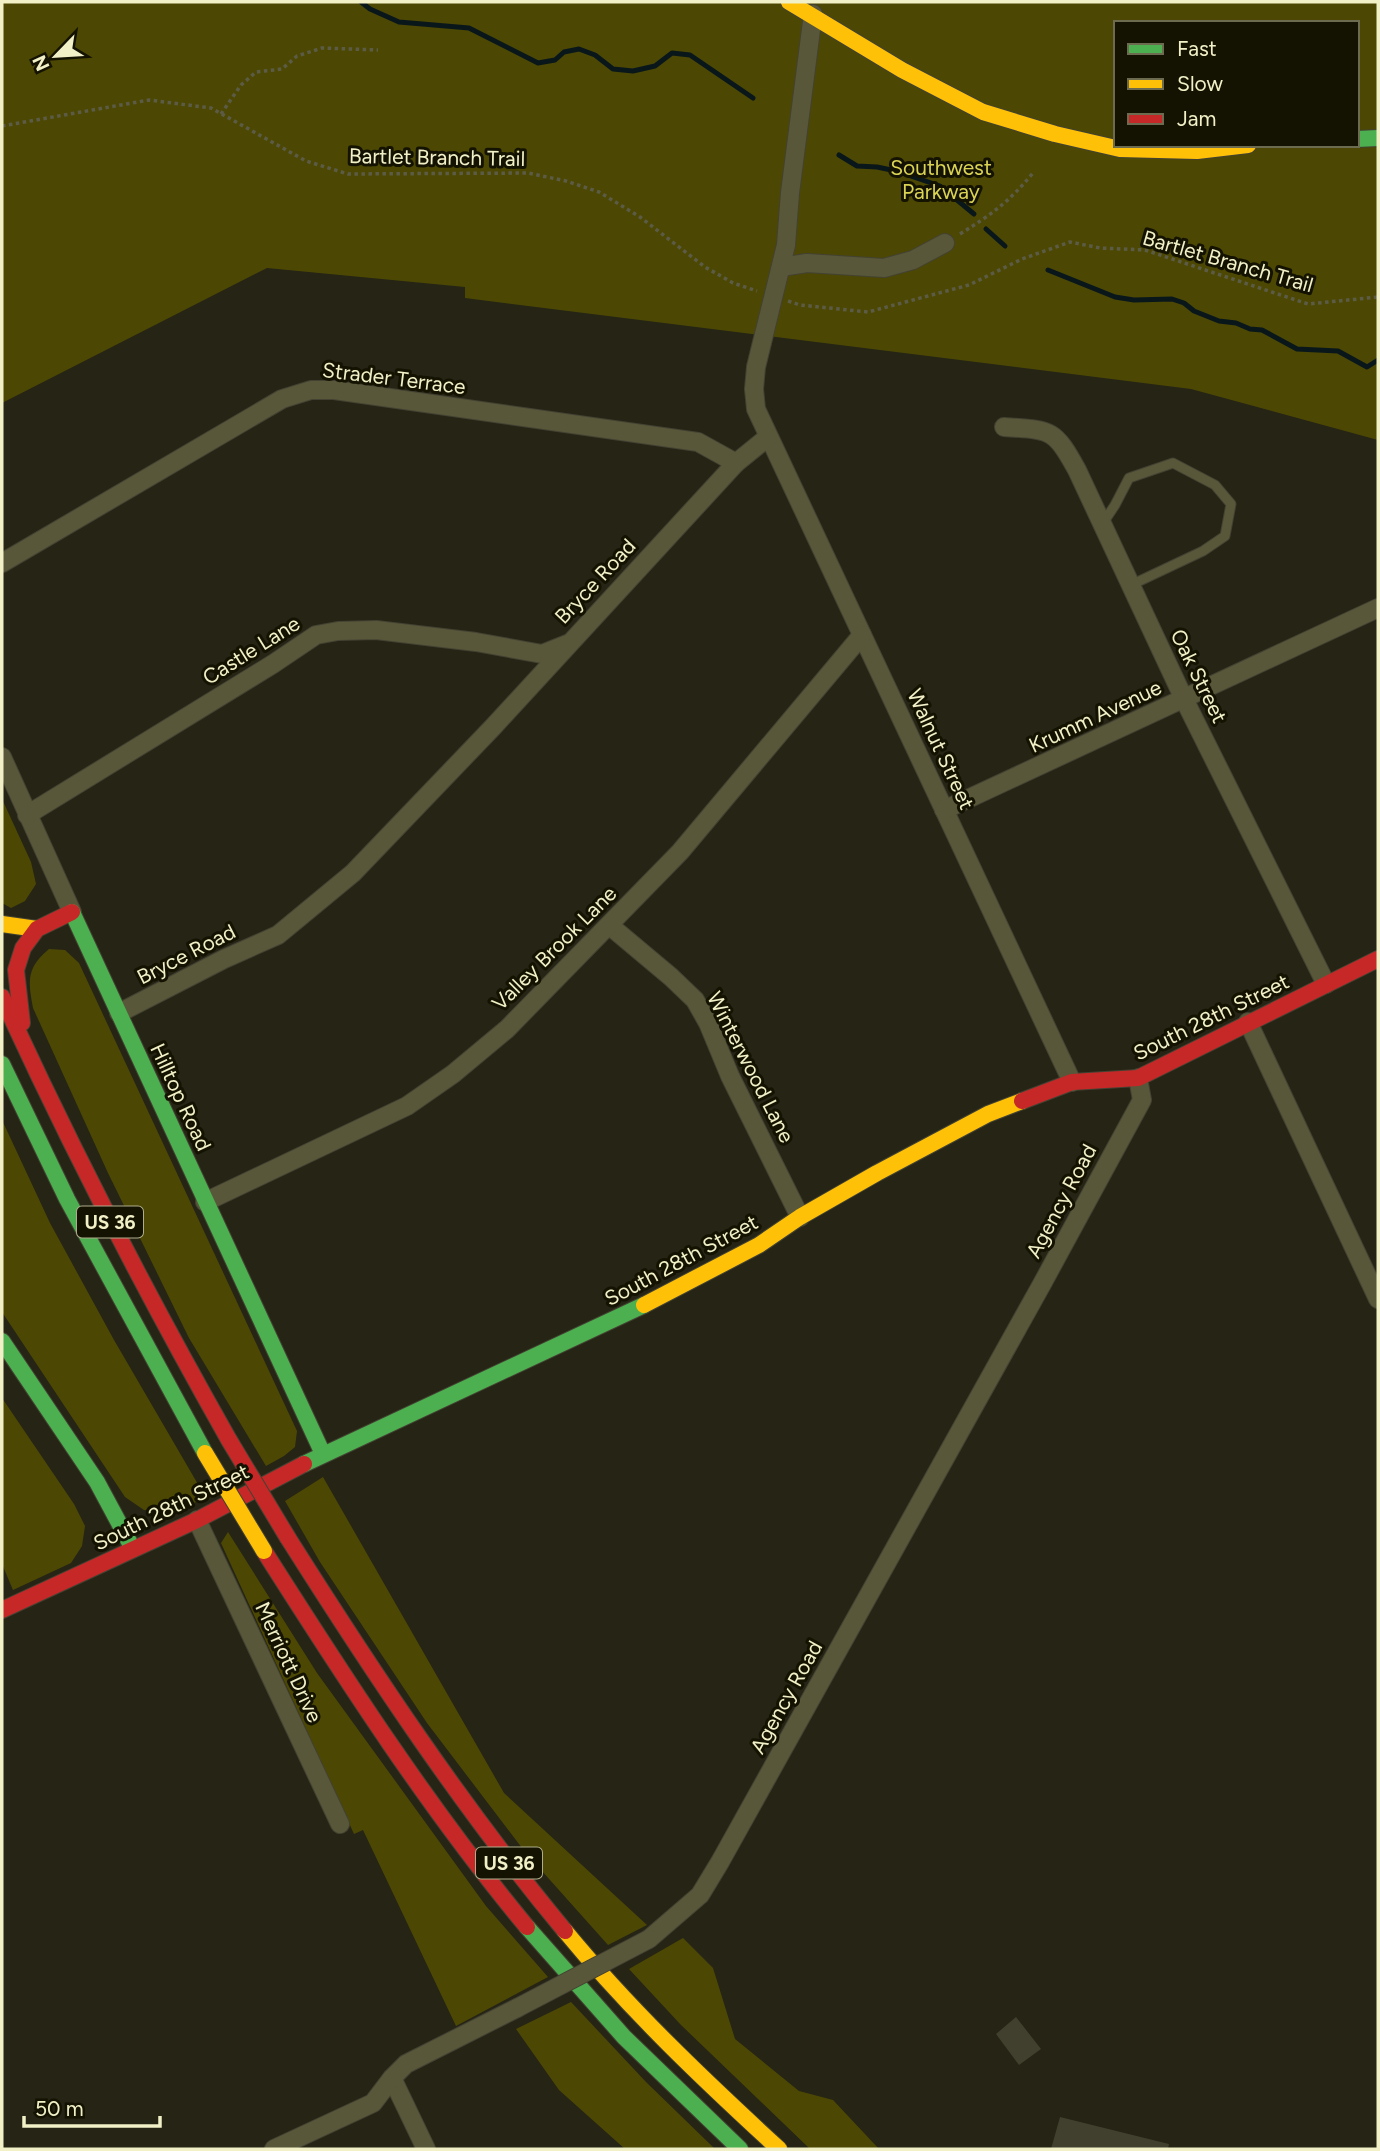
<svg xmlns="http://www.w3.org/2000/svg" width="1380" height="2151" font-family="Figtree,sans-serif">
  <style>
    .green { fill: #4c4804; fill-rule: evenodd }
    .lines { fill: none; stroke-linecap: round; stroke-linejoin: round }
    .stream { stroke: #0a171a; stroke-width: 5 }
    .building { fill: #41402e }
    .lane-casing { stroke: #434232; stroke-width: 11 }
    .street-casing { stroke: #434232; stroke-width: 20 }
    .fast-casing { stroke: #434232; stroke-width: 18 }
    .slow-casing { stroke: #434232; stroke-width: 18 }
    .jam-casing { stroke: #434232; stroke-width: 18 }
    .path { stroke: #5c5b46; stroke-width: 3.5; stroke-dasharray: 3.5 3.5; stroke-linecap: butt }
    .lane { stroke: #59573a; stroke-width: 9 }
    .street { stroke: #59573a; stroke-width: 18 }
    .fast { stroke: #4caf50; stroke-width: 16 }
    .slow { stroke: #ffc107; stroke-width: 16 }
    .jam { stroke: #c62828; stroke-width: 16 }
    .street-bridge-casing { stroke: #434232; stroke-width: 20; stroke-linecap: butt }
    .slow-bridge-casing { stroke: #434232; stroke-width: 18; stroke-linecap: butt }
    .jam-bridge-casing { stroke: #434232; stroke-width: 18; stroke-linecap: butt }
    .street-bridge { stroke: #59573a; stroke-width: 18 }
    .slow-bridge { stroke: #ffc107; stroke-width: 16 }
    .jam-bridge { stroke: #c62828; stroke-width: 16 }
    .labels { text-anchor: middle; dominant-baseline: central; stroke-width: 6; stroke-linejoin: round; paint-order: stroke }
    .shield { fill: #141200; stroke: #afad8b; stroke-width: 2 }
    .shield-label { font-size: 19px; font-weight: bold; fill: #f1f0c7 }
    .street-label { font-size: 21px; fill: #f1f0c7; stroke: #141200 }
    .park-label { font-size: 21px; fill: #dad354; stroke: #141200 }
  </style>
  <rect width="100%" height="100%" fill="#252415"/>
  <!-- green -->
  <g class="green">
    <path d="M2 2H1378V440L1191 389 465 298V287L267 268 2 403ZM1116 23H1357V145H1116Z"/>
    <path d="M2 799 31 862 36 884 25 901 11 908 2 903Z"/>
    <path d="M49 949 65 950 79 963 297 1431 295 1447 284 1456 266 1466 189 1338 108 1173 33 1008C28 981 26 968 49 949Z"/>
    <path d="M2 1120 50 1223 114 1340 206 1498 169 1513 144 1510 125 1497 2 1312Z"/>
    <path d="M2 1398 74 1504 85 1526 82 1546 71 1563 13 1590 2 1564Z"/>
    <path d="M323 1477 504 1793 647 1925 608 1945 525 1852 427 1723 320 1562 285 1501Z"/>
    <path d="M228 1532 317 1673 486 1906 548 1977 456 2026 363 1830 354 1834 221 1543Z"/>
    <path d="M683 1938 713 1968 735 2039 799 2091 833 2100 879 2149H810L681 2025 629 1969Z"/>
    <path d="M571 2002 646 2082 715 2149H625L559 2090 516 2029Z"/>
  </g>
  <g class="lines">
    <!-- stream -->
    <g class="stream">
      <path d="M361 2 370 9 399 22 469 28 538 63 555 60 564 52 579 49 595 55 613 69 633 71 655 66 672 53 690 55 753 98"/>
      <path d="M839 155 857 166 877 167 896 171 940 186 974 214"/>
      <path d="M986 229 1005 246"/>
      <path d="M1048 270 1115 297 1134 300 1172 299 1184 303 1194 311 1219 321 1236 323 1250 329 1262 330 1297 349 1338 351 1367 367 1378 360"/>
    </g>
  </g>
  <!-- building -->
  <g class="building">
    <path d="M1016 2017 1041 2049 1019 2065 996 2034Z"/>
    <path d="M1060 2117 1169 2144 1168 2149H1051Z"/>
  </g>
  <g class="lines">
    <defs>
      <path id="lane" d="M1103 523 1115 505 1129 478 1173 463 1215 485 1231 504 1225 536 1203 551 1131 585"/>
      <g id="street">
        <path d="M813 14 790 193 786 245 756 367 754 389 756 409 1072 1082"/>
        <path d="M781 267 807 263 884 268 913 260 945 243"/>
        <path d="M1004 427C1051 430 1054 428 1077 470L1184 699 1326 984"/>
        <path d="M2 563 282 399 311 390H334L698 442 736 463"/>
        <path d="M2 757 72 912"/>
        <path d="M944 810 1378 608"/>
        <path d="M27 815 273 664 316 635 338 631 376 630 476 642 542 654 567 644"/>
        <path d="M609 925 671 977 695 1000 708 1023 730 1076 800 1217"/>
        <path d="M119 1013 224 959 278 935 353 873 493 727 736 463 768 437"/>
        <path d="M1248 1022 1378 1299"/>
        <path d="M205 1202 407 1106 453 1074 507 1029 680 852 862 635"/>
        <path d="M197 1520 340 1824"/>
        <path d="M649 1939 700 1895 720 1862 1042 1284 1142 1100 1138 1078"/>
        <path d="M392 2078 426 2149"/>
        <path d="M274 2149 373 2103 392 2078 406 2064 517 2008"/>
      </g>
      <g id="fast">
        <path d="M1357 139 1378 138"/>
        <path d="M72 912 323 1454"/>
        <path d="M2 1064 67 1199 205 1453"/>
        <path d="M2 1341 97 1482 133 1549"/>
        <path d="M304 1464 644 1305"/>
        <path d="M527 1927 624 2037 740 2149"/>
      </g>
      <g id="slow">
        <path d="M789 2 902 70 983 112 1055 134 1120 149 1197 151 1248 145"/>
        <path d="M2 924 37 929"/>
        <path d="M644 1305 759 1245 800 1217 877 1173 988 1114 1022 1101"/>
        <path d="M565 1931C630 2010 704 2080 779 2149"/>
      </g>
      <g id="jam">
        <path d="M2 997C71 1148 147 1295 229 1440"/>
        <path d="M22 1023 16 970 23 948 37 929 72 912"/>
        <path d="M1022 1101 1072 1082 1138 1078 1378 959"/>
        <path d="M288 1538C374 1674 462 1807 565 1931"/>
        <path d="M264 1551C346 1680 429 1809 527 1927"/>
        <path d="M2 1610 197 1520 304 1464"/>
      </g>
    </defs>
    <!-- lane casing -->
    <use href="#lane" class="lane-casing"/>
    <!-- street casing -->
    <use href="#street" class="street-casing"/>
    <!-- fast casing -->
    <use href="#fast" class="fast-casing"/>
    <!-- slow casing -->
    <use href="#slow" class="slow-casing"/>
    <!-- jam casing -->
    <use href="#jam" class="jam-casing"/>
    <!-- path -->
    <g class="path">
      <path d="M221 114 241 85 256 72 282 69 297 56 322 48 378 50"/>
      <path d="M2 126 149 100 211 108 306 161 348 174 528 173 566 181 599 192 640 217 705 267 733 283 757 291"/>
      <path d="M960 234C992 214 1009 202 1033 173"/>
      <path d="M788 301 800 305 868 312 969 285 1022 259 1070 242 1100 248 1145 250 1308 304 1378 297"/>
    </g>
    <!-- lane -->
    <use href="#lane" class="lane"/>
    <!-- street -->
    <use href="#street" class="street"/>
    <!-- fast -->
    <use href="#fast" class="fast"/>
    <!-- slow -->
    <use href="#slow" class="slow"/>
    <!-- jam -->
    <use href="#jam" class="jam"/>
    <defs>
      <path id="street-bridge" d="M517 2008 649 1939"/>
      <path id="slow-bridge" d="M205 1453 264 1551"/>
      <path id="jam-bridge" d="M229 1440 288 1538"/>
    </defs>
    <!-- street-bridge casing -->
    <use href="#street-bridge" class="street-bridge-casing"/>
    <!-- slow-bridge casing -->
    <use href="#slow-bridge" class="slow-bridge-casing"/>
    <!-- jam-bridge casing -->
    <use href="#jam-bridge" class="jam-bridge-casing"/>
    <!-- street-bridge -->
    <use href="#street-bridge" class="street-bridge"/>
    <!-- slow-bridge -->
    <use href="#slow-bridge" class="slow-bridge"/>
    <!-- jam-bridge -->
    <use href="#jam-bridge" class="jam-bridge"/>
  </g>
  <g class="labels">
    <!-- shield labels -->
    <g class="shield">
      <rect x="77" y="1206.5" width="66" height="31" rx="5"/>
      <rect x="476" y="1847.5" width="66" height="31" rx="5"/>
    </g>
    <g class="shield-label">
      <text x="110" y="1222">US 36</text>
      <text x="509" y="1863">US 36</text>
    </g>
    <!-- street labels -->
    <g class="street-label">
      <text transform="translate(437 157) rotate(1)">Bartlet Branch Trail</text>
      <text transform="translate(1228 261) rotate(16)">Bartlet Branch Trail</text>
      <text transform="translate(394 378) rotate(7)">Strader Terrace</text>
      <text transform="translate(595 581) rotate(-47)">Bryce Road</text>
      <text transform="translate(251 650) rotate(-32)">Castle Lane</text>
      <text transform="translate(1199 676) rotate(64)">Oak Street</text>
      <text transform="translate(1095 716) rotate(-25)">Krumm Avenue</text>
      <text transform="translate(941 749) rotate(65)">Walnut Street</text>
      <text transform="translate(554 948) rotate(-45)">Valley Brook Lane</text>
      <text transform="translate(186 954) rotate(-27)">Bryce Road</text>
      <text transform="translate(1211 1017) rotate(-26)">South 28th Street</text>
      <text transform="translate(751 1067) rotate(63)">Winterwood Lane</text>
      <text transform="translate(181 1097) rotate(65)">Hilltop Road</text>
      <text transform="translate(1061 1201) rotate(-62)">Agency Road</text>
      <text transform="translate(681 1260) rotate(-28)">South 28th Street</text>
      <text transform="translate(171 1507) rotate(-26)">South 28th Street</text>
      <text transform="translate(289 1662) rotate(65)">Merriott Drive</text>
      <text transform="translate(786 1697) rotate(-61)">Agency Road</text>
    </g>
    <!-- park labels -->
    <g class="park-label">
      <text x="941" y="167">Southwest<tspan x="941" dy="24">Parkway</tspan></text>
    </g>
  </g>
  <!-- border -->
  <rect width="1380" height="2151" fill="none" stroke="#f1f0c7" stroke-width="7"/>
  <!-- legend -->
  <rect x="1114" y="21" width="245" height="126" fill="#141200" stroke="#6c6b50" stroke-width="2"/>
  <rect x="1128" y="44" width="35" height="10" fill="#4caf50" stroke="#6c6b50" stroke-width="2"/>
  <text x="1177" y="56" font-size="21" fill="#f1f0c7">Fast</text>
  <rect x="1128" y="79" width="35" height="10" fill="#ffc107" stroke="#6c6b50" stroke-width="2"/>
  <text x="1177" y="91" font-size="21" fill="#f1f0c7">Slow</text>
  <rect x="1128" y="114" width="35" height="10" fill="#c62828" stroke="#6c6b50" stroke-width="2"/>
  <text x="1177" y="126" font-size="21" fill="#f1f0c7">Jam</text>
  <!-- north arrow -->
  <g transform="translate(56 56) rotate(245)" stroke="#141200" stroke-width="5" paint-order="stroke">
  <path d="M0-5L12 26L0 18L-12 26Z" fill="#f1f0c7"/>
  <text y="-10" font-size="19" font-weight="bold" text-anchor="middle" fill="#f1f0c7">N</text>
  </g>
  <!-- scale -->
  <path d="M24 2116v10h136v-10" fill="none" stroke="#f1f0c7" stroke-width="3.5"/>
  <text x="35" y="2116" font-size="21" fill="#f1f0c7" stroke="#141200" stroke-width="5" paint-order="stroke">50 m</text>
</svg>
